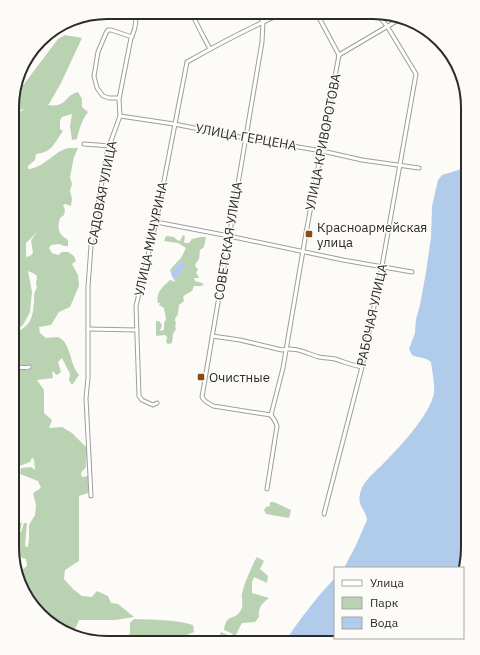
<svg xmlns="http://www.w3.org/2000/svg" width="480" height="655" font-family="'IBM Plex Sans',sans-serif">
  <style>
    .green { fill: #b9d2b2; fill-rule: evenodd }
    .water { fill: #b0ccea }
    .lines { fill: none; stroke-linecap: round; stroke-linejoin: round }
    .minor-casing { stroke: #9f9e9b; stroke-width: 5 }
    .major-casing { stroke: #9f9e9b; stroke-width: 5.5 }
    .minor { stroke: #fff; stroke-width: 3 }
    .major { stroke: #fff; stroke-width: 3.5 }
    .poi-dot { fill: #8a4c0f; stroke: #fcfbf8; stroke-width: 1.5 }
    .labels { text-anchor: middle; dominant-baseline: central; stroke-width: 3; stroke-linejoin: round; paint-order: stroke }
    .street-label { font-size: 13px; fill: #2c2b2a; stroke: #fcfbf8 }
    .poi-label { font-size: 13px; fill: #2c2b2a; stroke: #fcfbf8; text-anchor: start }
    .rim { fill: none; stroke: #2c2b2a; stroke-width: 2 }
  </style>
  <rect width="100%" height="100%" fill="#fcfbf8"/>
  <!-- green -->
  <g class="green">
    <path d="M65 35 82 38 61 83 49 104 47 105C68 108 63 96 78 92L82 99V107L88 112C82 120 79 129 77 139L72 140 70 126 72 114 62 117 60 121V129L63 131C54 143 53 152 36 154L35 160 28 166V169C44 168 53 152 68 148 71 148 75 148 78 148L74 157 70 177 72 184 70 191 72 199 71 206 65 204 63 205 65 210 64 215 60 218C57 230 58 233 68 240V246H64L59 244 51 245 49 248 52 253 58 255 62 252H68L74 256 76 261 72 264 78 275 79 286 70 307 59 312 51 325 39 327 40 333 46 338 58 337C61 339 64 340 65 343 72 354 71 366 79 375L72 385 69 380 70 374 62 358 58 362 61 372 57 375 52 371 53 378 37 380 44 390V413L52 420 49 428 62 427 72 433 87 448 86 467 81 473 82 477 89 476 88 493 79 496V561L65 570 64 579 73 589 82 596 92 597 97 591 108 596 111 603 118 604 134 617 115 620H79L73 634 54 627 22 590 17 568 22 570 27 566 26 559 14 555 12 548V529L22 522 20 532H21L24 523H27L25 546 28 547 29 538V525L35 515 36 505 33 493 41 488 38 481 20 474 21 468 31 467 35 470 34 459 32 458 30 462 17 467C9 436 12 399 12 367H20L25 370 32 368 31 366 12 365 13 169V115L25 109 13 111V95L14 91 24 84 58 39ZM38 231 31 240 33 253 30 256 26 257V243ZM28 271 33 273 37 276 36 283 37 288C34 292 34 295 34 300 33 318 31 327 13 333L23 325 30 312 32 292Z"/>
    <path d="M183 235 185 236 184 243H189L192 239 201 237H206L204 247 200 250 199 259 196 263 195 266 198 269 196 273 199 277 198 278H194L195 281 202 283 204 285 200 286H194L192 291 185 295 183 297 184 301 179 305 178 314 175 319 176 324 175 326 176 329 173 334 172 343 168 344 166 342 167 337 165 335 156 336V321H159L162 325 160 331 164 330V323L166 319 164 308 159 305 160 303H158C155 292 164 286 170 280L176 282 174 280 185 267V264L180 261 172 273H171L170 270 177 262 181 258 186 248 178 243 164 241 166 236 174 237 177 240 180 241Z"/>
    <path d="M270 502H274L291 510 289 518 266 514 264 510 266 507 270 506Z"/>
    <path d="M257 557 264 561 260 569 268 576 267 583 254 577 252 582V593L269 598C262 603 258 608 259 617L255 622 242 623C238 630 236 636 231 642L228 640 223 638 220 634 221 632 230 636 233 634 224 630C226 613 235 621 241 610 244 605 241 599 242 594 244 583 250 572 254 562Z"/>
    <path d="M134 619C153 620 174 619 193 625L194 632 179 638 185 641 193 642H130V641L128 642H117L119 638 127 637 130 633V623Z"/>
  </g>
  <!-- water -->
  <g class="water">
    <path d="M462 81 465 96H464L461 117V101L459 99V87Z"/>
    <path d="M468 167V554L463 568H344L356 545 367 520C366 510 357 506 360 494 362 482 374 473 382 465 398 449 430 415 434 393 435 385 432 370 431 362 426 357 418 358 412 355L409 349 415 333 416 319 420 305 426 272 431 237 432 206 438 180 442 175Z"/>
    <path d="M180 261 185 264V267L174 280 171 274Z"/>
    <path d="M335 578V638H394L373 643H284C299 620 316 598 335 578Z"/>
  </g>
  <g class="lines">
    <defs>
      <g id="minor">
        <path d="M259 15 263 22 262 42 202 397 205 401 213 406 271 415"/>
        <path d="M193 16 202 34 210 49"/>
        <path d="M339 55 400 19"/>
        <path d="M119 98H109L103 96 97 88 94 76 98 52 106 33 108 30H111L132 37"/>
        <path d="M120 116 174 124 245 138 322 151 362 160 419 168"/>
        <path d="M84 144 110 146"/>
        <path d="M156 222 229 236 343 260 412 272"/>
        <path d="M88 329 137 330"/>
        <path d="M212 336 240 340 282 350C294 346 308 354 319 357 324 358 330 358 335 359 345 362 350 365 362 367"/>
        <path d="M12 366C19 366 23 369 29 367"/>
        <path d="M157 403 153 405 142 400 139 396 136 306 156 222 187 62C217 45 249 28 281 14"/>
        <path d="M271 415 283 368 306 233 339 55 317 14"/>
        <path d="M12 446 13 444 12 439"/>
        <path d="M267 489 277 426 275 421 271 415"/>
        <path d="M91 496 86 398 88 378V287L91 246 107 152 120 116 119 99 131 38C135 31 136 24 136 16"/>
        <path d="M324 514 362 367 382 266 416 74 387 26 376 13"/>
      </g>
      <path id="major" d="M25 60 27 57"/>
    </defs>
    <!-- minor casing -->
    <use href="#minor" class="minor-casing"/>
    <!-- major casing -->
    <use href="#major" class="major-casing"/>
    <!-- minor -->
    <use href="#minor" class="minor"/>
    <!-- major -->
    <use href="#major" class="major"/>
  </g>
  <!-- markers -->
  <g class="poi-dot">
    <rect x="305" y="230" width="8" height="8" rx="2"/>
    <rect x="197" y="373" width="8" height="8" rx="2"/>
  </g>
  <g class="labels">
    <!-- street labels -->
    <g class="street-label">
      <text transform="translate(246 137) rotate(10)">УЛИЦА ГЕРЦЕНА</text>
      <text transform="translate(323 142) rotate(-79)">УЛИЦА КРИВОРОТОВА</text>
      <text transform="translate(102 193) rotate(-79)">САДОВАЯ УЛИЦА</text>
      <text transform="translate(151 239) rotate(-78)">УЛИЦА МИЧУРИНА</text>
      <text transform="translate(228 241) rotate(-81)">СОВЕТСКАЯ УЛИЦА</text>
      <text transform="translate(372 315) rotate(-78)">РАБОЧАЯ УЛИЦА</text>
    </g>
    <!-- poi labels -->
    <g class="poi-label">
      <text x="317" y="227">Красноармейская<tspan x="317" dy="15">улица</tspan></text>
      <text x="209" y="377">Очистные</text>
    </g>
  </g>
  <!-- crop -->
  <path d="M0 0H480V655H0ZM107 19H373A88 88 0 0 1 461 107V548A88 88 0 0 1 373 636H107A88 88 0 0 1 19 548V107A88 88 0 0 1 107 19Z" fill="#fcfbf8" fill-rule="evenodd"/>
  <path class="rim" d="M107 19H373A88 88 0 0 1 461 107V548A88 88 0 0 1 373 636H107A88 88 0 0 1 19 548V107A88 88 0 0 1 107 19Z"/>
  <!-- legend -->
  <rect x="334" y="567" width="130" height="72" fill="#fcfbf8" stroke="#a9a8a6"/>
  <rect x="342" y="580" width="20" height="6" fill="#ffffff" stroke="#a9a8a6"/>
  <text x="370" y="587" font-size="12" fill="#2c2b2a">Улица</text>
  <rect x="342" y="597" width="20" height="12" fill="#b9d2b2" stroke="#a9a8a6"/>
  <text x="370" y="607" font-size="12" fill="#2c2b2a">Парк</text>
  <rect x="342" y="617" width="20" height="12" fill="#b0ccea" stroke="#a9a8a6"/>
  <text x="370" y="627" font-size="12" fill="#2c2b2a">Вода</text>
</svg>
